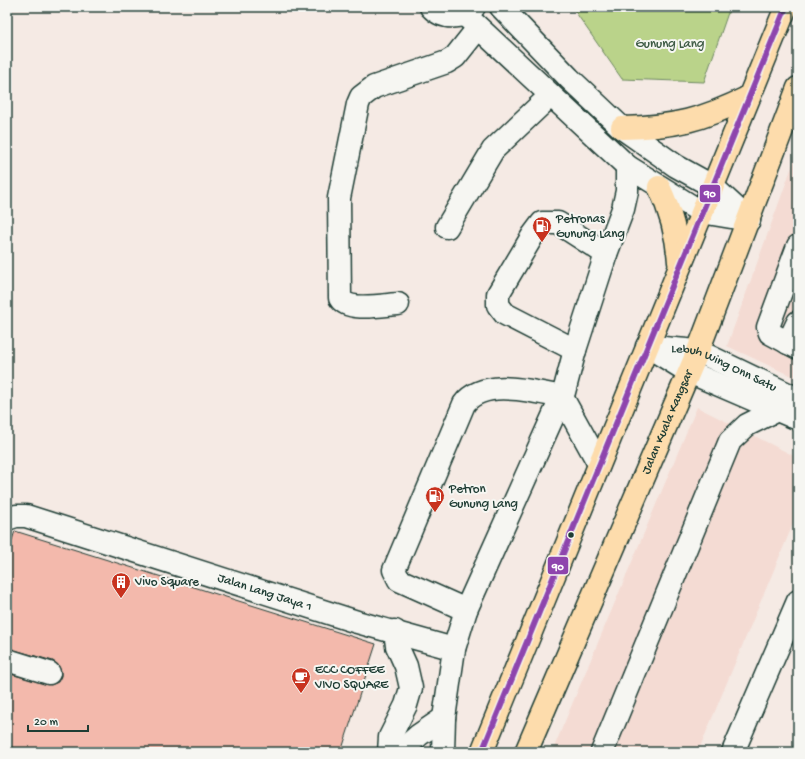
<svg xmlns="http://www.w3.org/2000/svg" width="805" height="759" font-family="'Gochi Hand',sans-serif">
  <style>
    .built { fill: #f4dbd3 }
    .green { fill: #bad38a; stroke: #6c885f }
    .building { fill: #f3b9ac; stroke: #1f3d34 }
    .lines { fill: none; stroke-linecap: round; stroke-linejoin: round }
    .minor-casing { stroke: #1f3d34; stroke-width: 25 }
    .highway-casing { stroke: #1f3d34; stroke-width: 25 }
    .minor { stroke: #f6f6f2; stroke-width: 22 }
    .highway { stroke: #fddcac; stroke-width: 22 }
    .bus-1-casing { stroke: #f6f6f2; stroke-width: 9 }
    .bus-1 { stroke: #8e44ad; stroke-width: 6 }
    .bus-dot { fill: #1f3d34; stroke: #f6f6f2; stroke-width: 1.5 }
    .labels { text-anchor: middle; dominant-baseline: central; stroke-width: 4; stroke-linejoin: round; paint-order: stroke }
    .park-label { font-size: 13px; fill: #3e5b45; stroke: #f6f6f2 }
    .poi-label { font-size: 13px; fill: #1f3d34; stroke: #f6f6f2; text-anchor: start }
    .street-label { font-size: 13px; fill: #1f3d34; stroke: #f6f6f2 }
    .line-badge { stroke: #f6f6f2; stroke-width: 1.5 }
    .badge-label { font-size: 11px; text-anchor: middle; font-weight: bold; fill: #fff }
  </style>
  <rect width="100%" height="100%" fill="#f5eae4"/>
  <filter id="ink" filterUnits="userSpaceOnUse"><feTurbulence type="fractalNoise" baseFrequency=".025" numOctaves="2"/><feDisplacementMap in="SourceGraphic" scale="8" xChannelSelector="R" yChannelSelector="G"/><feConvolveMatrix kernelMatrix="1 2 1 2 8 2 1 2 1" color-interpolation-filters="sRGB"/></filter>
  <g filter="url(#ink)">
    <!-- built -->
    <g class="built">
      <path d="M798 150V379L727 346Z"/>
      <path d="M697 407 798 458V512L698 752H552Z"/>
    </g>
    <!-- green -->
    <path class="green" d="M572 7H730L704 82 622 79Z"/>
    <!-- building -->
    <path class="building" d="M15 531 376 644 341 752H7V673L51 685 58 682 61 676V671L58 665 53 661 7 648V555Z"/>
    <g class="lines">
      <defs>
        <g id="minor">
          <path d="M431 7C442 19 463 20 474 7"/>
          <path d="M501 7 569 78 622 128 676 166 712 186 749 220"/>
          <path d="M464 14 627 166 701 212 749 220"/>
          <path d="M447 227 493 150 550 96"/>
          <path d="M798 246 768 327 770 333 798 348"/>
          <path d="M398 304C383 305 348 312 340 298L339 198 358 104 361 97 374 87 447 62 455 57 478 28"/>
          <path d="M788 343 798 322"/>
          <path d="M647 346 689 372 798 419"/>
          <path id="s1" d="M652 347 698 351 798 399"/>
          <path d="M575 350 505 314 498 305V294L533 235 542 223H558L606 254"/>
          <path d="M562 397 599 464"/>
          <path id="s2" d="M7 519 16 516H26L357 622 454 649"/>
          <path d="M466 610 399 580 394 570 464 404C484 377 534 392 562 397"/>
          <path d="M7 660 49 673"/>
          <path d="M389 752 390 737 406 705 411 688 406 666 397 646 395 631"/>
          <path d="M400 752 419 735 444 718"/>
          <path d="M443 752 444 718 454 649 466 610 564 392 575 350 606 254 623 209 627 191V166"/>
          <path d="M602 752 730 441 747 425 777 410"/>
          <path d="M733 752 798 601"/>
        </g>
        <g id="highway">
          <path d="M622 128C674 127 702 120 749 97"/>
          <path d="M659 187C671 212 677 235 679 262"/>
          <path d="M482 752 786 7"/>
          <path id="s3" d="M526 752 698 351 798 88"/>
        </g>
      </defs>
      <!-- minor casing -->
      <use href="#minor" class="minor-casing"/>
      <!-- highway casing -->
      <use href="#highway" class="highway-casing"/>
      <!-- minor -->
      <use href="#minor" class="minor"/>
      <!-- highway -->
      <use href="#highway" class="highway"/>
      <defs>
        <path id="bus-1" d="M482 752 786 7"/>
      </defs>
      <!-- bus-1 casing -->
      <use href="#bus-1" class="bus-1-casing"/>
      <!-- bus-1 -->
      <use href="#bus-1" class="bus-1"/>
    </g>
  </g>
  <!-- icons -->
  <defs>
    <symbol id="fuel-pin" viewBox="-11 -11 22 30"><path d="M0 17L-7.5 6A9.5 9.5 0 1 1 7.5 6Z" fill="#c8321e" stroke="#f6f6f2"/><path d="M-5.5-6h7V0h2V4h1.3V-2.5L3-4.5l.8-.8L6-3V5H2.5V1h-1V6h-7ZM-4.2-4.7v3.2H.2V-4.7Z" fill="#fff"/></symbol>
    <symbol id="building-pin" viewBox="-11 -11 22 30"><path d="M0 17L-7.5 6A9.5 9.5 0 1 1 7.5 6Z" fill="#c8321e" stroke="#f6f6f2"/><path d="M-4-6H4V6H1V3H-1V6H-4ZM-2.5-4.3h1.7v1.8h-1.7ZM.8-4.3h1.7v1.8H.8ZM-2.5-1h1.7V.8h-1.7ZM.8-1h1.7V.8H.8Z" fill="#fff"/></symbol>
    <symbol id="cafe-pin" viewBox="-11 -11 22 30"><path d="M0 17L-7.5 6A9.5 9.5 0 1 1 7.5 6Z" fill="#c8321e" stroke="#f6f6f2"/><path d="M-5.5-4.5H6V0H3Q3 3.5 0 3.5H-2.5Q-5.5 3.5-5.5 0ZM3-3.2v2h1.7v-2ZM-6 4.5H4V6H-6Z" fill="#fff"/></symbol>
  </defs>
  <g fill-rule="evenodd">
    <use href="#fuel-pin" x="531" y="215" width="22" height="30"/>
    <use href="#fuel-pin" x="424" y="485" width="22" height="30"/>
    <use href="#building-pin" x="110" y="571" width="22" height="30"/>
    <use href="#cafe-pin" x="290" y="666" width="22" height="30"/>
  </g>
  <!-- markers -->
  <circle class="bus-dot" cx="571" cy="535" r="3.5"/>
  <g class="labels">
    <!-- park labels -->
    <g class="park-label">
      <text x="670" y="44">Gunung Lang</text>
    </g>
    <!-- poi labels -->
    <g class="poi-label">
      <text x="556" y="219">Petronas<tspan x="556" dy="15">Gunung Lang</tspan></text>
      <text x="449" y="489">Petron<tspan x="449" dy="15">Gunung Lang</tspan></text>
      <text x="135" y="582">Vivo Square</text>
      <text x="315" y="670">ECC COFFEE<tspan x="315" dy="15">VIVO SQUARE</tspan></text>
    </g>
    <!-- street labels -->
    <g class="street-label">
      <text stroke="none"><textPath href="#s1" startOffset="76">Lebuh Wing Onn Satu</textPath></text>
      <text stroke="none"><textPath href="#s3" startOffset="359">Jalan Kuala Kangsar</textPath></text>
      <text stroke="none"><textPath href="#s2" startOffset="270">Jalan Lang Jaya 1</textPath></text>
    </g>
  </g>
  <g class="line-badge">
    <rect x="699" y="184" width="22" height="19" rx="4" fill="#8e44ad"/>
    <rect x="547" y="556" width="22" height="19" rx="4" fill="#8e44ad"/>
  </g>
  <g class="badge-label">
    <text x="710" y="197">90</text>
    <text x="558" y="570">90</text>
  </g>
  <!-- margin -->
  <rect width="805" height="759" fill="none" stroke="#f6f6f2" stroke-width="24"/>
  <rect x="12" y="12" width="781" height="735" fill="none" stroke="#1f3d34" stroke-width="1.5" filter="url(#ink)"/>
  <!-- scale -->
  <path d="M28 725v6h60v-6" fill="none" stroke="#1f3d34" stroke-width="2"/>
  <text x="34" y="725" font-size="12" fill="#1f3d34" stroke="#f6f6f2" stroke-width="3" paint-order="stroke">20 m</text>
</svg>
